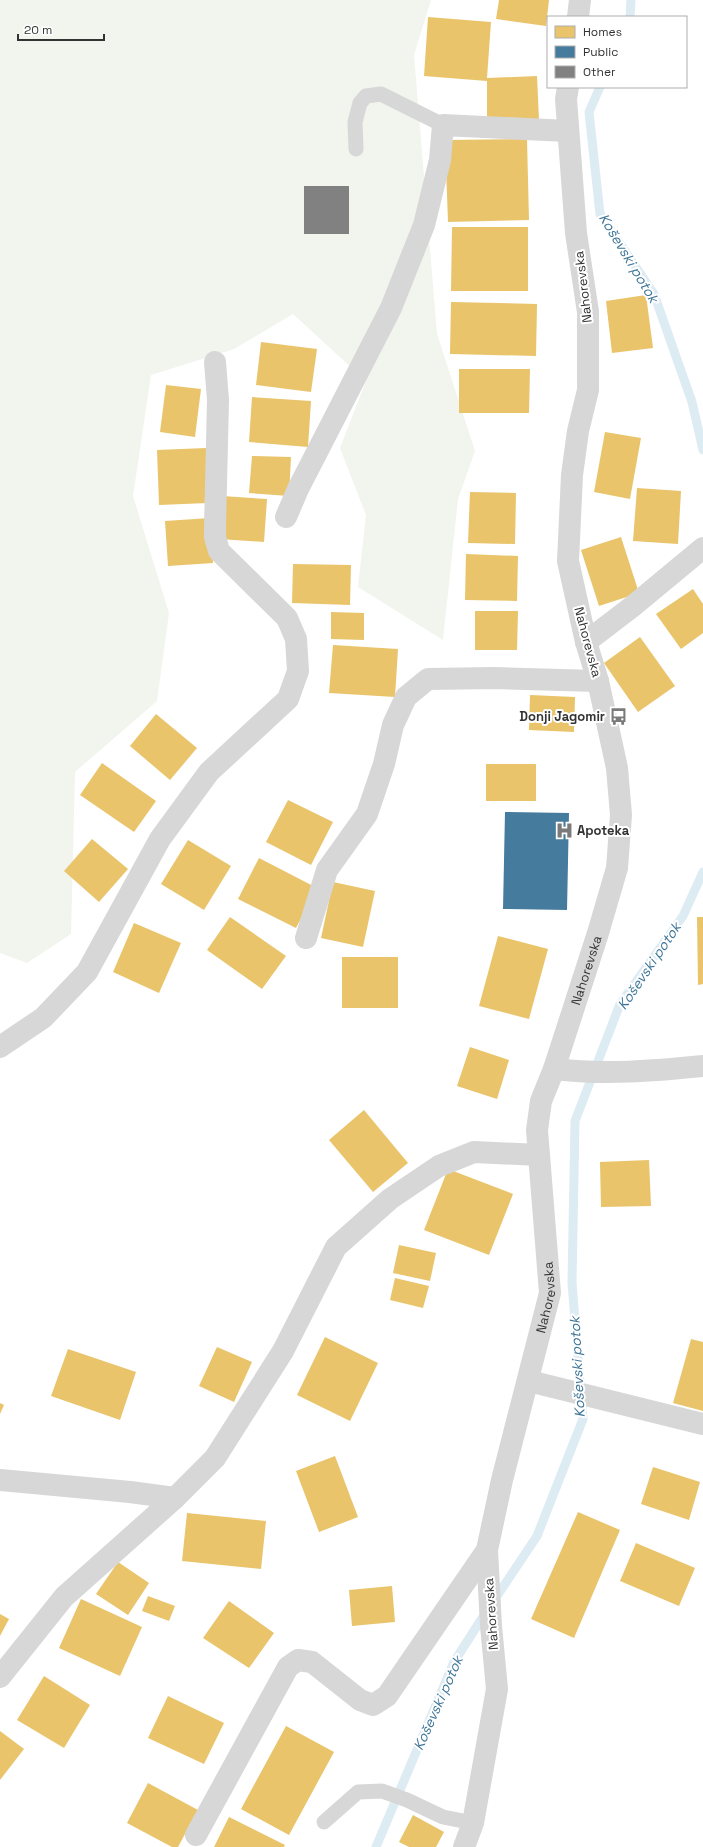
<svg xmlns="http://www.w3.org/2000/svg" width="703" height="1847" font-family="'Space Grotesk',sans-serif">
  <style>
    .green { fill: #f1f5ed }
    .homes { fill: #e9c46a }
    .public { fill: #457b9d }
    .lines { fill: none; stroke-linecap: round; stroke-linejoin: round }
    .stream { stroke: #ddebf3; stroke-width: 9 }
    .building { fill: #818181 }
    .service { stroke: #d7d7d7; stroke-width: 15 }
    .minor { stroke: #d7d7d7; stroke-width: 22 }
    .tertiary { stroke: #d7d7d7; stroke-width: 22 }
    .labels { text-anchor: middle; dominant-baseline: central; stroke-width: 4; stroke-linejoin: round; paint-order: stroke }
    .street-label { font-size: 13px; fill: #333; stroke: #fff }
    .poi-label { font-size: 13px; font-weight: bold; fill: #333; stroke: #fff; text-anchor: end }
    .water-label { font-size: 14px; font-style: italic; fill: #3f7597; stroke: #fff }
  </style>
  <rect width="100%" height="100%" fill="#fff"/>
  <!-- green -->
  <path class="green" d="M0 0H431L414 55 437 334 475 451 458 499 443 640 358 587 366 515 340 448 366 381 293 314 234 349 151 375 133 496 169 613 157 701 75 772 71 934 27 963 0 953Z"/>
  <!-- homes -->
  <g class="homes">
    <path d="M499 0H549L546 26 496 19Z"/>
    <path d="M428 17 491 22 487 78 537 76 539 120 487 122V81L424 76Z"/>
    <path d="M527 139 529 220 448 222 445 140Z"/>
    <path d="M452 227H528V291H451Z"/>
    <path d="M646 295 653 348 612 353 606 301Z"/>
    <path d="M451 302 537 304 536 356 450 354Z"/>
    <path d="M261 342 317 349 311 392 256 385Z"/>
    <path d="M459 369H530L529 413H459Z"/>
    <path d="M166 385 201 389 195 437 160 432Z"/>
    <path d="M252 397 311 401 308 447 249 442Z"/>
    <path d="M605 432 641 438 630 499 594 492Z"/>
    <path d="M206 448 208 503 159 505 157 450Z"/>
    <path d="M252 456 291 457 289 496 249 493Z"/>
    <path d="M637 488 681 491 678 544 633 541Z"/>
    <path d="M470 492 516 493 515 544 468 543Z"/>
    <path d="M222 496 267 499 264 542 219 539Z"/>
    <path d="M210 518 213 563 168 566 165 521Z"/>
    <path d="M621 537 639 593 599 606 581 550Z"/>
    <path d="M466 554 518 556 517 601 465 600Z"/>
    <path d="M293 564 351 565 350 605 292 603Z"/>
    <path d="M693 589 703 604V633L681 649 656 614Z"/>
    <path d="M475 611H518L517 650H475Z"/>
    <path d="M331 612 364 613V640L331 639Z"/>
    <path d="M640 637 675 686 638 712 604 663Z"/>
    <path d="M333 645 398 649 395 697 329 693Z"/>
    <path d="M530 695 575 697 574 732 529 730Z"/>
    <path d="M156 714 197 748 170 780 130 746Z"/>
    <path d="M102 763 156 801 134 832 80 795Z"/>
    <rect x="486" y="764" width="50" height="37"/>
    <path d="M288 800 333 822 311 865 266 842Z"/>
    <path d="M92 839 128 869 99 902 64 871Z"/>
    <path d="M188 840 231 866 204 910 161 884Z"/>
    <path d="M259 858 317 888 296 928 238 899Z"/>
    <path d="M333 882 375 891 363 947 321 938Z"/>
    <path d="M230 917 286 956 262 989 207 950Z"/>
    <path d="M697 917H703V984L698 985Z"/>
    <path d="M134 923 181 943 159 993 113 972Z"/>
    <path d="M498 936 548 949 529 1019 479 1006Z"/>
    <rect x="342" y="957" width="56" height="51"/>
    <path d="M470 1047 509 1060 497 1099 457 1086Z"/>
    <path d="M364 1110 408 1163 373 1192 329 1140Z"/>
    <path d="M649 1160 651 1206 601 1207 600 1162Z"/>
    <path d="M448 1169 513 1194 489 1255 424 1230Z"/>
    <path d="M399 1245 436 1253 430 1281 393 1273Z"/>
    <path d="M395 1278 429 1286 423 1308 390 1300Z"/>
    <path d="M325 1337 378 1363 350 1421 297 1395Z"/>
    <path d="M691 1339 703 1342V1411L673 1403Z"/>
    <path d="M217 1347 252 1362 234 1402 199 1386Z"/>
    <path d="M68 1349 136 1372 120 1420 51 1396Z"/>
    <path d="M0 1403 4 1405 0 1414Z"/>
    <path d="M335 1456 358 1517 319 1532 296 1471Z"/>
    <path d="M653 1467 700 1482 689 1520 641 1504Z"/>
    <path d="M578 1512 620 1530 574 1638 531 1619Z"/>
    <path d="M187 1513 266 1521 261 1569 182 1561Z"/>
    <path d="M636 1543 695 1568 679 1606 620 1581Z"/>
    <path d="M118 1562 149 1583 128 1615 96 1594Z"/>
    <path d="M392 1586 395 1622 352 1626 349 1590Z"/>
    <path d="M148 1596 175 1606 169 1621 142 1611Z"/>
    <path d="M81 1599 142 1627 120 1676 59 1648Z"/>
    <path d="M229 1601 274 1633 249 1668 203 1638Z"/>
    <path d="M0 1614 9 1619 0 1636Z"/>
    <path d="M44 1676 90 1705 64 1748 17 1720Z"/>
    <path d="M168 1696 224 1723 204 1764 148 1738Z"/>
    <path d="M286 1726 334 1752 289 1835 241 1809Z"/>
    <path d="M0 1731 24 1749 0 1780Z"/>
    <path d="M148 1783 198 1810 178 1847H172L127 1823Z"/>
    <path d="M413 1815 444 1832 436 1847H409L399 1842Z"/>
    <path d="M229 1817 285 1845 284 1847H214Z"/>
  </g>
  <!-- public -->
  <path class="public" d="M505 812 569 813 567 910 503 909Z"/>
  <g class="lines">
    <!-- stream -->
    <g class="stream">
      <path d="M630 17 631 0"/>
      <path d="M600 87 589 112 600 214 654 294 692 402 703 450"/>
      <path d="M493 1602 537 1536 583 1419 572 1283 575 1121 620 1004 683 916 703 872"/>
      <path d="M376 1847 454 1662 486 1612"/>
    </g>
  </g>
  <!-- building -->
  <rect class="building" x="304" y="186" width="45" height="48"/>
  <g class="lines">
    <!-- service -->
    <g class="service">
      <path d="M356 149 355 122 360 103 366 96 381 94 443 125"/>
      <path d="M324 1822 358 1792 382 1791 407 1800 443 1817 473 1823"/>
    </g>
    <!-- minor -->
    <g class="minor">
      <path d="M286 517 298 489 391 308 424 225 440 160 443 125 568 131"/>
      <path d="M586 642 633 606 703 548"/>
      <path d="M306 938 327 870 367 814 384 764 393 725 406 697 428 679 494 678 598 681"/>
      <path d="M0 1047 43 1018 87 972 160 839 209 772 288 699 298 671 296 639 287 618 219 551 215 537V527L218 400 215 362"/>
      <path d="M554 1069C604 1075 654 1071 703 1066"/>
      <path d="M529 1381 703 1424"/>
      <path d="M0 1480 130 1492 175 1498 64 1597 0 1677"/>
      <path d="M175 1498 215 1458 283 1351 336 1247 390 1199 439 1166 474 1152 539 1155"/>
      <path d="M196 1835 288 1667 298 1660 312 1662 360 1700 373 1705 387 1696 487 1550"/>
    </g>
    <!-- tertiary -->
    <g class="tertiary">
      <path d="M578 17 580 0"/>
      <path id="s1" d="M464 1847 473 1823 497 1689 491 1626 487 1550 502 1480 550 1293 537 1130 541 1101 554 1069 598 933 617 868 621 815 617 768 598 681 586 642 568 561 572 475 578 431 588 390V312L576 233 566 99 568 87"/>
    </g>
  </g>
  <!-- icons -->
  <defs>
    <symbol id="bus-bare" viewBox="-9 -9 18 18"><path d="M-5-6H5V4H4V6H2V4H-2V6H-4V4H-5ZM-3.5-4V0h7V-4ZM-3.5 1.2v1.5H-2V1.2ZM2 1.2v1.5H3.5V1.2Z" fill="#7a7a7a" stroke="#fff" stroke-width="2.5" paint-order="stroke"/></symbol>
    <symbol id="hospital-bare" viewBox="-9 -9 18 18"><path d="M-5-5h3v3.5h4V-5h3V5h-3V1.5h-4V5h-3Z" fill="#7a7a7a" stroke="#fff" stroke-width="2.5" paint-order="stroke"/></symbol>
  </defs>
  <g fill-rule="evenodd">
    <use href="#bus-bare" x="606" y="704" width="25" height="25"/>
    <use href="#hospital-bare" x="552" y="818" width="25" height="25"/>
  </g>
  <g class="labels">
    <!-- street labels -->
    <g class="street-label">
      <text transform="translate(583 287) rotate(-97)">Nahorevska</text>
      <text transform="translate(588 642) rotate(75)">Nahorevska</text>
      <text stroke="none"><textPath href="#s1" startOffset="897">Nahorevska</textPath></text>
      <text stroke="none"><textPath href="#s1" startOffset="561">Nahorevska</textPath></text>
      <text transform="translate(491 1614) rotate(-94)">Nahorevska</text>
    </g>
    <!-- poi labels -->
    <g class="poi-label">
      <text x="605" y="716">Donji Jagomir</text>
      <text x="577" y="830" text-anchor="start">Apoteka</text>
    </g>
    <!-- water labels -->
    <g class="water-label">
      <text transform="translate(629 258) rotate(59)">Koševski potok</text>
      <text transform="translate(649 966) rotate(-56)">Koševski potok</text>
      <text transform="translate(577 1367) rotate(-93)">Koševski potok</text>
      <text transform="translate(438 1703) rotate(-66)">Koševski potok</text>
    </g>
  </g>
  <!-- legend -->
  <rect x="547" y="16" width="140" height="72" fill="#ffffff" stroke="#adadad"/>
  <rect x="555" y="26" width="20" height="12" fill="#e9c46a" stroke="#adadad"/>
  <text x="583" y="36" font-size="12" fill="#333333">Homes</text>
  <rect x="555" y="46" width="20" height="12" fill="#457b9d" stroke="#adadad"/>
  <text x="583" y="56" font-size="12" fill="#333333">Public</text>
  <rect x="555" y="66" width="20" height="12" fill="#818181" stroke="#adadad"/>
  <text x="583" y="76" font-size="12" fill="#333333">Other</text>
  <!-- scale -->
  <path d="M18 34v6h86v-6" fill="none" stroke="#333333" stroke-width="2"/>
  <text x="24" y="34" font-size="12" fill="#333333" stroke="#ffffff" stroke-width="3" paint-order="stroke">20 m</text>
</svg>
